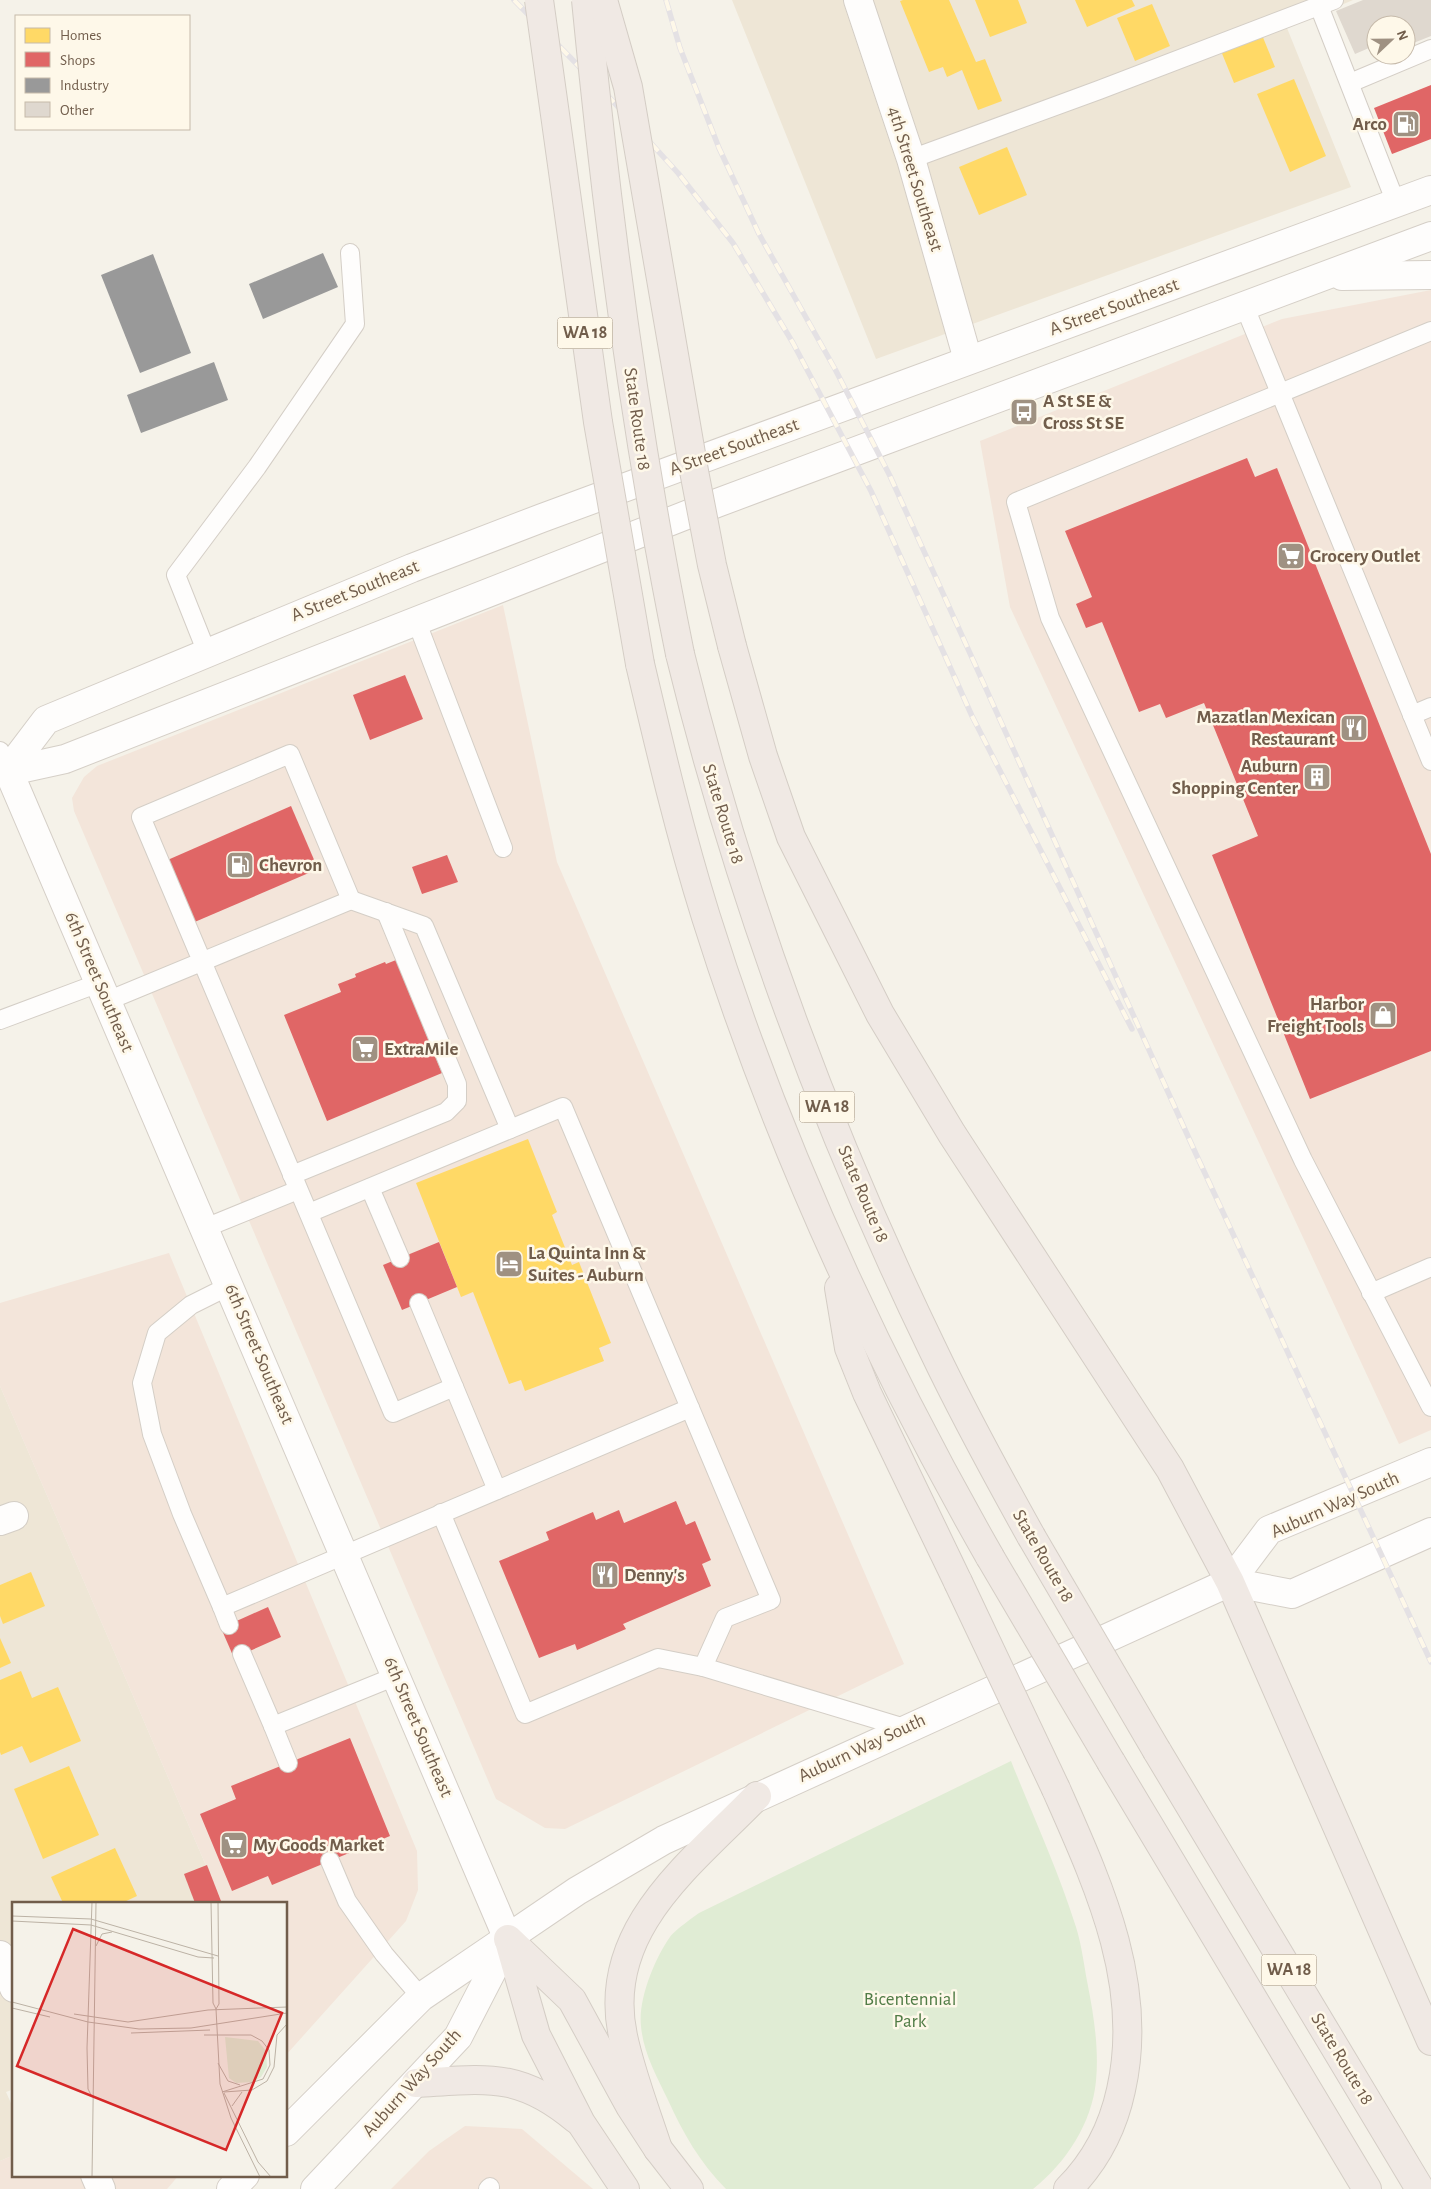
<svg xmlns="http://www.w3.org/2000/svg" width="1431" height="2189" font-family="'Alegreya Sans',sans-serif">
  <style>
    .residential { fill: #eee6d6 }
    .commercial { fill: #f3e5da }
    .green { fill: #e0ecd4 }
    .homes { fill: #ffd966 }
    .shops { fill: #e06666 }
    .industry { fill: #999 }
    .building { fill: #dfd8cf }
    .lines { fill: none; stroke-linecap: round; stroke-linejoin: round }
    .lane-casing { stroke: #d4cec6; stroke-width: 20 }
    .street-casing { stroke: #d4cec6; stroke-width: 30 }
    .secondary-casing { stroke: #d5cfc7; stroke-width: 30 }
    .highway-casing { stroke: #d4cdc5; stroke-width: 30 }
    .lane { stroke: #fefdfc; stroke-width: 18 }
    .street { stroke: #fefdfc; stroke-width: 28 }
    .secondary { stroke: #fefdfc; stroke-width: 28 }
    .highway { stroke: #f0e9e4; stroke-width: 28 }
    .rail-casing { stroke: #e4e1e4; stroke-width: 5.5 }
    .rail { stroke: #fef8e9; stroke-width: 4; stroke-dasharray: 11; stroke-linecap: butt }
    .highway-bridge-casing { stroke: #d4cdc5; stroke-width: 30; stroke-linecap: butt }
    .highway-bridge { stroke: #f0e9e4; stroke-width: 28 }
    .labels { text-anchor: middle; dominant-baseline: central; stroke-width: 5; stroke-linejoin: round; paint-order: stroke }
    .shield { fill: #fef8e9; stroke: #9b8c7a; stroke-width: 1 }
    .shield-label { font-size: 18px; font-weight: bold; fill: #715d4b }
    .poi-label { font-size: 19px; font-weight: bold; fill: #715d4b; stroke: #fef8e9; text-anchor: start }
    .street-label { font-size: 19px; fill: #715d4b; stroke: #fef8e9 }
    .park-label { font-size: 19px; fill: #517c46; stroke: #fef8e9 }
    .inset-road { fill: none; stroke: #bcb2a5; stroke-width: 1 }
    .view { fill: #d62828; fill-opacity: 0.15; stroke: #d62828; stroke-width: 2.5 }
    .inset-edge { fill: none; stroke: #715d4b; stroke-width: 2.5 }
  </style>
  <rect width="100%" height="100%" fill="#f5f2e9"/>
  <!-- residential -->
  <g class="residential">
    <path d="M732 0H1353L1287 28 1351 187 876 359Z"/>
    <path d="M0 1386 222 1903H14V2089L6 2092 14 2110V2155L0 2161Z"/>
  </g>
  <!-- commercial -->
  <g class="commercial">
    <path d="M1431 290V1430L1399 1444 1010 607 980 441 1282 319Z"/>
    <path d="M503 605 557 862 904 1664 565 1829 545 1828 496 1799 74 811 72 798 84 777 97 766Z"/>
    <path d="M169 1253 417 1851 418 1890 406 1921 286 2055V1903H222L0 1386V1303Z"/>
    <path d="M465 2126 522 2129 593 2189H391L429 2151Z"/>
    <path d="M14 2155V2175H179L167 2189H0V2161Z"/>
  </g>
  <!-- green -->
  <path class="green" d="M1011 1761C1033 1816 1058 1870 1076 1927 1082 1946 1084 1966 1088 1986 1094 2017 1099 2049 1096 2081 1092 2123 1066 2163 1033 2189H726C700 2163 683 2133 668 2100 657 2077 643 2052 641 2026 638 1999 655 1958 670 1937 674 1931 692 1918 699 1913Z"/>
  <!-- homes -->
  <g class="homes">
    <path d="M903 0H949L976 62 985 59 1002 101 978 110 962 70 947 77 943 67 929 72 900 1Z"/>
    <path d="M975 0H1018L1027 23 990 37Z"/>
    <path d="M1075 0H1132L1135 6 1087 27Z"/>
    <path d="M1152 4 1170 46 1135 61 1117 18Z"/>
    <path d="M1262 35 1275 67 1234 83 1221 51Z"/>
    <path d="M1294 79 1326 156 1290 172 1257 94Z"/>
    <path d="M1007 147 1027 195 979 215 959 167Z"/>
    <path d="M528 1139 557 1212 552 1215 572 1265 579 1262 611 1343 599 1348 604 1361 525 1391 521 1380 509 1384 473 1292 461 1297 416 1183Z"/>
    <path d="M31 1572 45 1606 3 1624 0 1616V1585Z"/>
    <path d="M0 1638 11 1663 0 1668Z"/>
    <path d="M21 1671 32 1698 58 1687 81 1741 30 1763 22 1746 1 1755 0 1752V1680Z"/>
    <path d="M69 1766 99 1835 43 1859 14 1789Z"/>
    <path d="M115 1848 137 1896 122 1903H63L51 1877Z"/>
  </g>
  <!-- shops -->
  <g class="shops">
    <path d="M1431 85V139L1392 154 1374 108Z"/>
    <path d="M1247 458 1255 477 1277 468 1431 854V1051L1310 1099 1212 855 1258 836 1204 703 1166 718 1160 704 1139 712 1102 622 1086 628 1076 604 1092 597 1065 531Z"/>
    <path d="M405 675 423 719 370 740 353 695Z"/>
    <path d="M291 806 318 869 190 924 163 862Z"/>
    <path d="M447 855 458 882 422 894 412 867Z"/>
    <path d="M396 960 412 1000 418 997 428 1021 422 1024 442 1073 327 1121 284 1015 341 992 338 984 356 977 355 974 385 962 386 964Z"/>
    <path d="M439 1242 457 1287 402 1310 383 1265Z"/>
    <path d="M676 1501 686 1525 695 1521 711 1560 702 1564 711 1586 623 1624 626 1629 577 1650 575 1644 539 1658 499 1561 549 1540 546 1532 593 1512 596 1520 619 1510 624 1523Z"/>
    <path d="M268 1607 281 1637 234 1658 221 1628Z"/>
    <path d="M350 1738 390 1836 272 1885 268 1876 232 1891 200 1814 236 1799 231 1786Z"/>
    <path d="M207 1865 221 1901 195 1903 184 1874Z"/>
  </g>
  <!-- industry -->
  <g class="industry">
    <path d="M323 253 338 287 263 319 249 284Z"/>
    <path d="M153 254 191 353 140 373 101 275Z"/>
    <path d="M214 362 228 400 141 433 127 395Z"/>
  </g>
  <!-- building -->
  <path class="building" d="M1363 0H1431V36L1406 46V25H1376V45L1355 54 1336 11Z"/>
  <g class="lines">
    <defs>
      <g id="lane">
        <path d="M1319 6 1396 203"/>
        <path d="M1350 83 1431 49"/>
        <path d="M911 159 1099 90 1334 0"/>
        <path d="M1244 305 1431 761"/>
        <path d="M1431 331 1016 502 1050 618 1303 1160 1431 1407"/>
        <path d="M416 620 503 848"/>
        <path d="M207 653 176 575 257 467 355 324 350 253"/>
        <path d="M1412 715 1431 707"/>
        <path d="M0 751 8 770"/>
        <path d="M351 900 424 926 510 1129"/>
        <path d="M107 1001 351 900 290 754 141 817C225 1016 309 1214 393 1413L454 1387"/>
        <path d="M0 1020 99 983"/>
        <path d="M292 1175 446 1112 457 1101V1084L386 912"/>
        <path d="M370 1188 400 1258"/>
        <path d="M309 1213 563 1107 771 1600 725 1618 703 1667 658 1658 525 1714 441 1513"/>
        <path d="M205 1228 298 1190"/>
        <path d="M229 1286 191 1305 157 1333 142 1383 152 1434 182 1514 222 1607 690 1408"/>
        <path d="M1371 1293 1431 1267"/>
        <path d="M419 1303 497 1490"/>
        <path d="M222 1607 229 1625"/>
        <path d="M242 1654 273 1726 396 1676"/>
        <path d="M703 1667 905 1728"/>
        <path d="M273 1726 288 1763"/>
        <path d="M330 1861 347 1901 384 1954 421 1997"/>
        <path d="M488 2189 490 2187"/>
      </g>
      <g id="street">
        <path d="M858 0 911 159 968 360"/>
        <path d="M0 1521 14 1516"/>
        <path d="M0 1955 14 1988"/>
        <path d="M95 2175 101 2189"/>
      </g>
      <g id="secondary">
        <path d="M1342 276 1431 275"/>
        <path d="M8 770 46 720 412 568 542 518 1431 190"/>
        <path d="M8 770 508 1939"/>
        <path d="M1 773 65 759 717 503 1431 236"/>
        <path d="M1230 1582 1292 1594 1431 1532"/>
        <path d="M286 2132 421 1997 577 1891 664 1840 1230 1582 1269 1530 1431 1462"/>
        <path d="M231 2189 245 2175"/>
        <path d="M315 2189 458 2037 508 1940"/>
      </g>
      <g id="highway">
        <path d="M732 646 763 756 791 837 880 1014 952 1134 1170 1469 1230 1582 1431 2041"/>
        <path d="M680 654C739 894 825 1127 933 1350 963 1413 997 1475 1031 1536"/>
        <path d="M640 664C660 749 680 834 706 917 776 1140 874 1354 990 1557"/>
        <path d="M839 1288 849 1348 867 1393 958 1582"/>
        <path d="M1157 1751 1420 2189"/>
        <path d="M1111 1762 1367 2189"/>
        <path d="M1056 1789C1098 1884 1145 1984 1121 2090 1113 2127 1095 2162 1068 2189"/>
        <path d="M508 1939 572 2000 630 2106 658 2149 689 2189"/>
        <path d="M509 1941 536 2035 581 2123 625 2189"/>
        <path d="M416 2083C485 2079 519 2071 576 2119"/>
        <path d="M658 2149C646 2112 631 2074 623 2036 600 1930 691 1864 757 1796"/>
      </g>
    </defs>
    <!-- lane casing -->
    <use href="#lane" class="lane-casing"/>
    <!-- street casing -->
    <use href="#street" class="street-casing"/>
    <!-- secondary casing -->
    <use href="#secondary" class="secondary-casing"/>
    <!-- highway casing -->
    <use href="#highway" class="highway-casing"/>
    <!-- lane -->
    <use href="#lane" class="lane"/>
    <!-- street -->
    <use href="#street" class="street"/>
    <!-- secondary -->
    <use href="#secondary" class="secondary"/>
    <!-- highway -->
    <use href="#highway" class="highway"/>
    <defs>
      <g id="rail">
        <path d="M514 0 609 97 678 173 733 243 793 343 871 491 972 716 1132 1029"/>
        <path d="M666 0 680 48 719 148 759 234 835 369 890 476 1196 1154 1431 1662"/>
      </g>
    </defs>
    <!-- rail casing -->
    <use href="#rail" class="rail-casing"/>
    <!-- rail -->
    <use href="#rail" class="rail"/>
    <defs>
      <g id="highway-bridge">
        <path d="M539 0 598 422 640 664"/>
        <path d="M586 0C607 219 636 438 680 654"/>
        <path d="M603 0 628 87 694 471 712 565 732 646"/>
        <path d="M1031 1536 1157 1751"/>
        <path d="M990 1557 1111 1762"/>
        <path d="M958 1582 1056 1789"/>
      </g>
    </defs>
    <!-- highway-bridge casing -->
    <use href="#highway-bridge" class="highway-bridge-casing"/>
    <!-- highway-bridge -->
    <use href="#highway-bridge" class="highway-bridge"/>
  </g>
  <!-- icons -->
  <defs>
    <symbol id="fuel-square" viewBox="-11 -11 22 22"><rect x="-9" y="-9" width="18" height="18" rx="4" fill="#9f9182" stroke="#fef8e9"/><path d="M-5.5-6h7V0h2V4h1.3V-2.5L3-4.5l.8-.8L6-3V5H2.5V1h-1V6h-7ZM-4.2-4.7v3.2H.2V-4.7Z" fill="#fff"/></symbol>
    <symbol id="bus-square" viewBox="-11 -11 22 22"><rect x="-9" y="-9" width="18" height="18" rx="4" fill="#9f9182" stroke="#fef8e9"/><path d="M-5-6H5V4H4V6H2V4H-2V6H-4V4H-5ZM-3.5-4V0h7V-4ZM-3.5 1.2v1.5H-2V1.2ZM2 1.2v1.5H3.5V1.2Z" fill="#fff"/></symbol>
    <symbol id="supermarket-square" viewBox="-11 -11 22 22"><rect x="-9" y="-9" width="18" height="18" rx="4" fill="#9f9182" stroke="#fef8e9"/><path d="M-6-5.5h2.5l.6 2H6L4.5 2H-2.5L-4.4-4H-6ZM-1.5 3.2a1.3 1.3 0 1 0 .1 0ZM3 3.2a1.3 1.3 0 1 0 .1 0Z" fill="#fff"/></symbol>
    <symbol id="restaurant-square" viewBox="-11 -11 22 22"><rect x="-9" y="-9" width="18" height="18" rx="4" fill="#9f9182" stroke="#fef8e9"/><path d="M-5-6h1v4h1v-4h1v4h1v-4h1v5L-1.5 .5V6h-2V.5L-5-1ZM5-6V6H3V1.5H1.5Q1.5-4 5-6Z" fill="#fff"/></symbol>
    <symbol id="building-square" viewBox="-11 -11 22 22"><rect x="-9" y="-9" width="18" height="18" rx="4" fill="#9f9182" stroke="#fef8e9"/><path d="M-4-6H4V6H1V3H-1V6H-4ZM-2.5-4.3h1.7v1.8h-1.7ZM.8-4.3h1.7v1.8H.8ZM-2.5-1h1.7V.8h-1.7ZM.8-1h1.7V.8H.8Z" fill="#fff"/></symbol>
    <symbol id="shop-square" viewBox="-11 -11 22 22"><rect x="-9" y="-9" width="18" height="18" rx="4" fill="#9f9182" stroke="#fef8e9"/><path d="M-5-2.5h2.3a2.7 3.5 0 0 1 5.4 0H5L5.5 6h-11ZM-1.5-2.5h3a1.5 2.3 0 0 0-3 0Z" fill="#fff"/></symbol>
    <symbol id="hotel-square" viewBox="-11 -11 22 22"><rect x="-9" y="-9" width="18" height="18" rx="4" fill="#9f9182" stroke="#fef8e9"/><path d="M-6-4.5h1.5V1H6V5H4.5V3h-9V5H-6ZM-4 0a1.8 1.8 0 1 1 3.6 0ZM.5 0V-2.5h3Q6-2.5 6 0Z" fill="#fff"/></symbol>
  </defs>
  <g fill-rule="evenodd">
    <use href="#fuel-square" x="1390" y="108" width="32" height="32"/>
    <use href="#bus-square" x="1008" y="396" width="32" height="32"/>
    <use href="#supermarket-square" x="1275" y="540" width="32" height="32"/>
    <use href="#restaurant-square" x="1338" y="712" width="32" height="32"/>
    <use href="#building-square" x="1301" y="761" width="32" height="32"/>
    <use href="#fuel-square" x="224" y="849" width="32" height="32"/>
    <use href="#shop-square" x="1367" y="999" width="32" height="32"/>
    <use href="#supermarket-square" x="349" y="1033" width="32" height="32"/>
    <use href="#hotel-square" x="493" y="1248" width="32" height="32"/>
    <use href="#restaurant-square" x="589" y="1559" width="32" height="32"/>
    <use href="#supermarket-square" x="218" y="1829" width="32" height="32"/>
  </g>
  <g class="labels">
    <!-- shield labels -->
    <g class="shield">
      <rect x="557.5" y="317.5" width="55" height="31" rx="4"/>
      <rect x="799.5" y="1091.5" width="55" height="31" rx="4"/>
      <rect x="1261.5" y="1954.5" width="55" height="31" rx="4"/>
    </g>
    <g class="shield-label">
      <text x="585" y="333">WA 18</text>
      <text x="827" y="1107">WA 18</text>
      <text x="1289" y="1970">WA 18</text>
    </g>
    <!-- poi labels -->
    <g class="poi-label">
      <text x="1387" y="124" text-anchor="end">Arco</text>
      <text x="1043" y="401">A St SE &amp;<tspan x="1043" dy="22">Cross St SE</tspan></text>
      <text x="1310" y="556">Grocery Outlet</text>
      <text x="1335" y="717" text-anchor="end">Mazatlan Mexican<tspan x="1335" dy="22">Restaurant</tspan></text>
      <text x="1298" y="766" text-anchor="end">Auburn<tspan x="1298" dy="22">Shopping Center</tspan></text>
      <text x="259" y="865">Chevron</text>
      <text x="1364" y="1004" text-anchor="end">Harbor<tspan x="1364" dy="22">Freight Tools</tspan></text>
      <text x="384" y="1049">ExtraMile</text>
      <text x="528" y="1253">La Quinta Inn &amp;<tspan x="528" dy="22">Suites - Auburn</tspan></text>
      <text x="624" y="1575">Denny's</text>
      <text x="253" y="1845">My Goods Market</text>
    </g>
    <!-- street labels -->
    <g class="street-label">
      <text transform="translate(915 179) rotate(73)">4th Street Southeast</text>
      <text transform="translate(1114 307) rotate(-20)">A Street Southeast</text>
      <text transform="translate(637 419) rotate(82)">State Route 18</text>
      <text transform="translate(734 447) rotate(-20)">A Street Southeast</text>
      <text transform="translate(355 591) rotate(-22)">A Street Southeast</text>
      <text transform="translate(723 814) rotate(73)">State Route 18</text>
      <text transform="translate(99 982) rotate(67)">6th Street Southeast</text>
      <text transform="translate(863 1194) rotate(67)">State Route 18</text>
      <text transform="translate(259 1354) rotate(67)">6th Street Southeast</text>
      <text transform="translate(1335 1505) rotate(-24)">Auburn Way South</text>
      <text transform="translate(1043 1556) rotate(60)">State Route 18</text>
      <text transform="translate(418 1727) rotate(67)">6th Street Southeast</text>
      <text transform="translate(862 1748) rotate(-25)">Auburn Way South</text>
      <text transform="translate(1342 2059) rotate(59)">State Route 18</text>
      <text transform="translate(412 2083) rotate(-48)">Auburn Way South</text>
    </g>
    <!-- park labels -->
    <g class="park-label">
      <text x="910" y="1999">Bicentennial<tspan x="910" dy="22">Park</tspan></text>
    </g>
  </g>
  <!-- overview -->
  <g transform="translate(12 1902)">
    <rect width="275" height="275" fill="#f5f2e9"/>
    <path d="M213 135 246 139 254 149 255 165 249 175 241 180 224 181 217 176Z" fill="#e0ecd4"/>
    <path class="inset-road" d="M199 0 201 101 204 107 208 182 219 216 248 275M0 14 79 17 206 54M0 19 79 23 186 55 202 56M84 44 90 32 100 30M0 100 76 120 127 127 179 126 275 111M0 106 38 115M204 107 207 102 206 0M62 112 116 120 196 108 275 105M119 131 198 128M192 133H239L250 139 257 148 258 163 251 177 210 190M206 161 216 179 228 183M212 190 240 188 255 179 262 165 265 133 275 122M212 191 246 260 259 275M79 193 76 187 75 146 80 0M220 204 230 190M80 275 84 0"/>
    <path class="view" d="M61 27 270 111 214 248 5 164Z"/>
    <rect width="275" height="275" class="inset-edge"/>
  </g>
  <!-- legend -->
  <rect x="15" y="15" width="175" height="115" fill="#fef8e9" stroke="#c6baaa"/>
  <rect x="25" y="28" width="25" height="15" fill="#ffd966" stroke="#c6baaa"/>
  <text x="60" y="40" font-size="15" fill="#715d4b">Homes</text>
  <rect x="25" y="52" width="25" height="15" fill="#e06666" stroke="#c6baaa"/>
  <text x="60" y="65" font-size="15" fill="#715d4b">Shops</text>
  <rect x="25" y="78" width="25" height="15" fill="#999999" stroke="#c6baaa"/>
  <text x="60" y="90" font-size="15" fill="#715d4b">Industry</text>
  <rect x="25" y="102" width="25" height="15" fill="#dfd8cf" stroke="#c6baaa"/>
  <text x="60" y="115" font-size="15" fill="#715d4b">Other</text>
  <!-- north arrow -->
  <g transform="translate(1391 40) rotate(68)"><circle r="24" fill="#fef8e9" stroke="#c6baaa"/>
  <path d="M0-4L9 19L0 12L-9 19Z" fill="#9f9182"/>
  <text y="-8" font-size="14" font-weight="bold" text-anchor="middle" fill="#715d4b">N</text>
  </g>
</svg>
